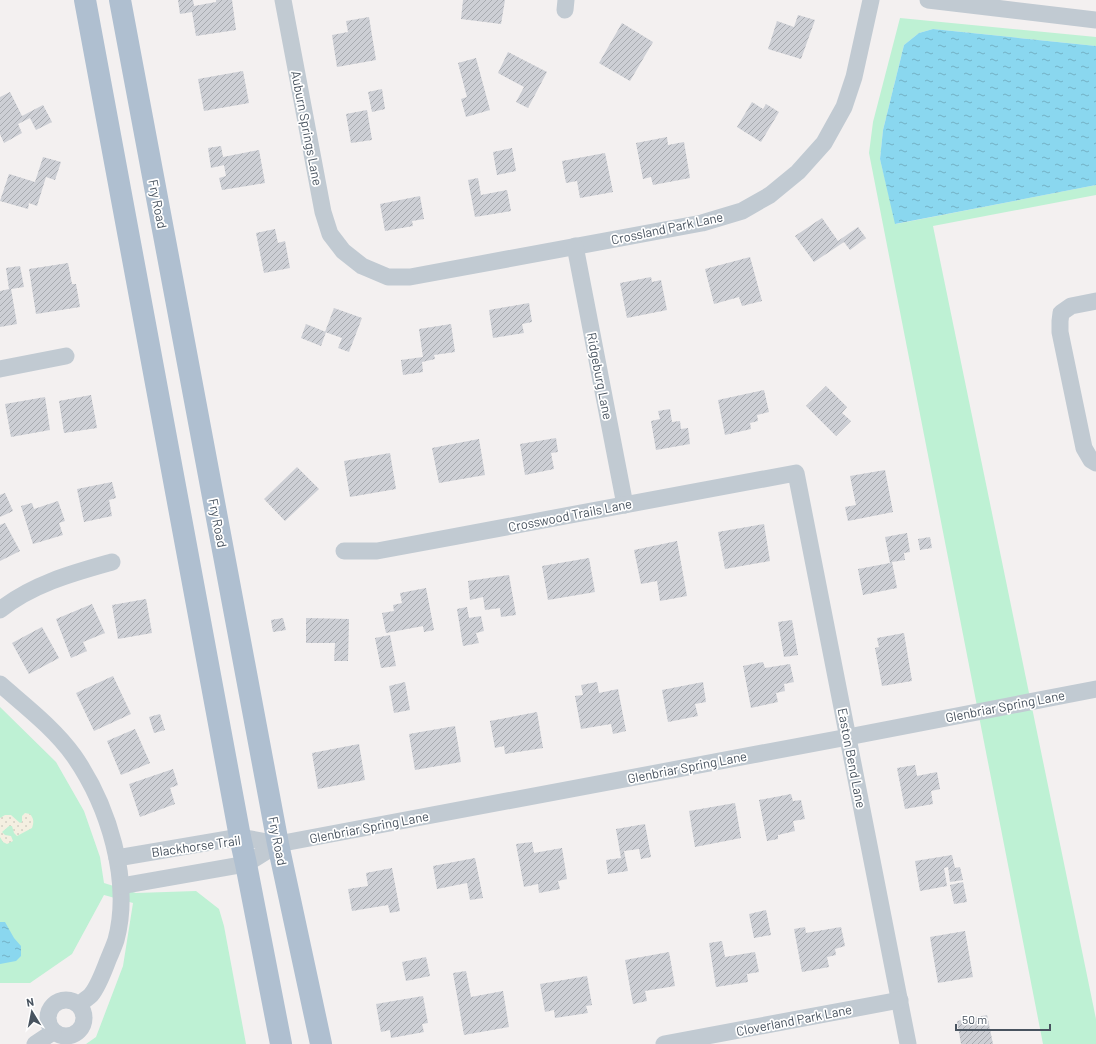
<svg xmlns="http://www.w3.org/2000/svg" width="1096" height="1044" font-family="Barlow,sans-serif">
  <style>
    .green { fill: #bef1d4 }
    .sand { fill: url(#sand-dots) }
    .water { fill: url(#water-ripples) }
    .building { fill: url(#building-hatch) }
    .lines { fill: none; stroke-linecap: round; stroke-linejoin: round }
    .minor { stroke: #c1cad2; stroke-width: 17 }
    .major { stroke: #afbfd0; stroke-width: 22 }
    .labels { text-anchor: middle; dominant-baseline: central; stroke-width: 3.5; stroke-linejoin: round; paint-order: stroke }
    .street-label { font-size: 13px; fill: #48535f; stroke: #fff }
  </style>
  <defs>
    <pattern id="sand-dots" width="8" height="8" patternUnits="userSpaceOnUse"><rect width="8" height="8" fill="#f4efe1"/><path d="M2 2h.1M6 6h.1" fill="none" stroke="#d3cfc3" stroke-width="1.8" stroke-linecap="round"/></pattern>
    <pattern id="water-ripples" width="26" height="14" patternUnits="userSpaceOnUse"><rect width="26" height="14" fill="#8ad7ef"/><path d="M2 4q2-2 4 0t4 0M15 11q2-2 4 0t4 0" fill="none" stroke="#73b1c5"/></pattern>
    <pattern id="building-hatch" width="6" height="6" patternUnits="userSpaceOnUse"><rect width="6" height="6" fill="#cdcfd5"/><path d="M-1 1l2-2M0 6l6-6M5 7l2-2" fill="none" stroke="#a8abb0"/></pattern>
  </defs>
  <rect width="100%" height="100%" fill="#f3f0f0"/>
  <!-- green -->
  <g class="green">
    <path d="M900 18 1096 37V46L933 29 919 33 904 45 883 130 880 159 896 224 1096 185V195L933 226 1096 1019V1044H1043L869 153 873 122Z"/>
    <path d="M0 707 56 762 84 811 100 857 104 883 136 893 196 891 219 909 224 926 246 1044H86L96 1037 123 966 133 903 104 895 72 954 30 983H0Z"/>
  </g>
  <!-- sand -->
  <path class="sand" d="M25 813 30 814C34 819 34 822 32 828L17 836 14 833 12 826H9L2 832 5 835 11 836 13 841 7 844 3 842 0 837V818L5 815H11L20 823 22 822V816Z"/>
  <!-- water -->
  <g class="water">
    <path d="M933 29 1096 46V185L895 224 880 159 883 130 904 45 919 33Z"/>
    <path d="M0 922H5L14 938 21 946V956L16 961 0 964Z"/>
  </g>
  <!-- building -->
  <g class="building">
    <path d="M178 0H193L194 6 216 2V0H232L236 30 196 36 192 12 180 14Z"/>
    <path d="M463 0H505L501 24 461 19Z"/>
    <path d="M798 15 815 20 801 59 768 49 777 21 794 27Z"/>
    <path d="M369 17 376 60 337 67 332 35 348 32 346 21Z"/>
    <path d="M622 23 653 42 630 81 599 63Z"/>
    <path d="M508 52 547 72 528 108 516 102 524 87 498 73Z"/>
    <path d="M476 58 490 110 466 117 461 99 467 97 458 63Z"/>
    <path d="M243 71 249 103 204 111 198 79Z"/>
    <path d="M382 89 385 109 372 112 368 92Z"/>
    <path d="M10 92 22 116 43 105 52 122 36 130 30 118 18 124 22 133 4 143 0 134V97Z"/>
    <path d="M752 102 763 109 766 104 779 112 761 142 737 127Z"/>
    <path d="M367 110 372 140 351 143 346 114Z"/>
    <path d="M667 137 668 145 684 142 690 178 653 185 651 177 643 179 636 143Z"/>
    <path d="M221 146 223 157 259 150 265 183 222 190 219 178 226 176 224 165 211 168 208 148Z"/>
    <path d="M512 148 516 171 497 175 493 152Z"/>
    <path d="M605 153 613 192 580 198 577 181 566 183 562 161Z"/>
    <path d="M43 157 61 162 55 180 46 177 37 206 29 203 28 209 0 201 9 174 35 182Z"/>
    <path d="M478 178 481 195 507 190 511 211 475 217 468 180Z"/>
    <path d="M420 196 424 219 412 221 413 226 385 231 380 204Z"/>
    <path d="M822 218 838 241 858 227 866 238 850 250 844 242 814 262 795 236Z"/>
    <path d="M275 229 278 243 285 241 290 268 264 273 256 233Z"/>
    <path d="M750 257 762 301 742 306 739 297 714 304 705 269Z"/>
    <path d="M68 263 72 284H76L80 307 36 314 29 269Z"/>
    <path d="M20 266 24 287 11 289 17 324 0 327V291L9 289 6 268Z"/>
    <path d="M651 277 652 282 661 280 667 310 627 318 620 283Z"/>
    <path d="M529 303 532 322 522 324 524 333 493 338 489 310Z"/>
    <path d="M334 308 362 318 349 352 338 348 342 338 325 332Z"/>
    <path d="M306 324 326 332 321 346 301 338Z"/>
    <path d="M451 324 455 352 434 355 435 359 422 362 423 372 403 375 401 360 423 357 419 329Z"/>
    <path d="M826 386 847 407 842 413 851 421 836 436 806 406Z"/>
    <path d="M764 390 769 412 757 415 758 421 750 423 751 429 725 435 718 400Z"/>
    <path d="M91 395 97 428 64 433 59 401Z"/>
    <path d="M45 397 50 430 11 437 5 404Z"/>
    <path d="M670 409 672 422 680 421 681 429 688 428 690 444 656 450 651 421 660 419 658 411Z"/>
    <path d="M556 438 558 452 551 453 554 469 525 475 520 444Z"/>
    <path d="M479 439 485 475 439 483 432 448Z"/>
    <path d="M390 453 396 489 350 497 344 461Z"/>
    <path d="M297 467 319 489 285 521 264 499Z"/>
    <path d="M885 470 893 512 848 521 845 507 856 505 850 476Z"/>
    <path d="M112 482 116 498 109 500 112 516 84 522 77 489Z"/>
    <path d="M5 493 13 511 0 517V495Z"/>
    <path d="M58 501 65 521 59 523 63 535 33 544 21 506 32 503 34 509Z"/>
    <path d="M5 523 20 551 0 561V525Z"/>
    <path d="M764 524 770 561 725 569 718 532Z"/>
    <path d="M907 533 910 552 904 553 905 560 892 562 897 588 863 595 858 569 890 563 885 537Z"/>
    <path d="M930 537 932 548 920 550 918 539Z"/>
    <path d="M677 541 687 596 660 601 657 581 641 584 634 550Z"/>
    <path d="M589 558 595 592 548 600 542 566Z"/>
    <path d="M509 575 516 615 501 617 500 608 485 610 483 597 470 600 468 581Z"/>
    <path d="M426 588 434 630 424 632 423 626 386 633 382 613 394 611 393 605 402 603 400 593Z"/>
    <path d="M146 599 152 633 118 639 112 605Z"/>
    <path d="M92 604 105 633 83 642 87 651 71 658 56 619Z"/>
    <path d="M467 607 469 618 481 616 484 631 476 633 479 643 463 646 457 609Z"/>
    <path d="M283 618 286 630 273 632 271 620Z"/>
    <path d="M306 618 349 619 348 661H334L335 643H306Z"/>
    <path d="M792 620 798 655 784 657 778 622Z"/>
    <path d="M42 627 59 658 29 674 12 643Z"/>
    <path d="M904 633 912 681 882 686 875 648 879 647 877 638Z"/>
    <path d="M390 635 396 666 381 668 375 638Z"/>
    <path d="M763 662 765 668 790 664 794 682 784 684 785 691 776 693 778 702 751 708 743 666Z"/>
    <path d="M113 676 131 714 94 731 76 693Z"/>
    <path d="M405 682 410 710 394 713 389 686Z"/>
    <path d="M597 682 599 693 618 689 626 731 613 734 611 724 581 729 575 696 583 695 581 685Z"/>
    <path d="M703 682 706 702 695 704 698 716 668 722 662 690Z"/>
    <path d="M537 712 543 748 505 754 504 746 495 748 490 721Z"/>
    <path d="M160 714 165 730 154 733 149 717Z"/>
    <path d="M455 726 461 762 415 770 409 734Z"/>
    <path d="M135 729 150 763 121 775 107 741Z"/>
    <path d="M359 744 365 780 318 789 312 753Z"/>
    <path d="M915 765 917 776 937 772 940 789 931 791 933 804 905 809 897 768Z"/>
    <path d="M173 769 178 785 170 788 175 804 140 817 129 784Z"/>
    <path d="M791 794 793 801 801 800 805 819 793 821 795 831 778 835V839L767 841 759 800Z"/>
    <path d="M735 803 741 838 695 847 689 811Z"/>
    <path d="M645 824 651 857 641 859 639 849 624 851 628 871 608 874 606 860 621 858 616 829Z"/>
    <path d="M532 842 534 853 562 848 567 879 558 881 560 889 539 893 538 884 524 887 516 844Z"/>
    <path d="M952 855 955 868 960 867 963 880 950 882 948 867 944 868 947 886 920 891 915 861Z"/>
    <path d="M475 858 483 898 470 900 467 883 437 889 433 866Z"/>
    <path d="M392 868 400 911 390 913 388 905 352 911 348 889 368 886 366 873Z"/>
    <path d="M963 882 967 902 954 904 950 885Z"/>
    <path d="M766 910 771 935 754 938 749 914Z"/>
    <path d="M805 927 806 933 841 927 845 946 835 949 836 955 827 957 829 967 802 972 794 929Z"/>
    <path d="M965 931 973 977 938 983 930 937Z"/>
    <path d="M722 941 725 957 755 952 759 972 747 974 748 982 716 987 709 943Z"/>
    <path d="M669 952 675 986 645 991 647 1001 633 1004 625 960Z"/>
    <path d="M426 957 430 976 406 981 402 962Z"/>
    <path d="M466 971 471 997 503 991 509 1027 464 1035 453 973Z"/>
    <path d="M587 976 592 1005 586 1006 588 1013 555 1018 554 1010 545 1012 540 984Z"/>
    <path d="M423 996 428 1023 422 1024 424 1032 391 1038 390 1030 381 1032 376 1004Z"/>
    <path d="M987 1015 993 1044H961L957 1021Z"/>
  </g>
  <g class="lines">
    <!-- minor -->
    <g class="minor">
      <path d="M283 0 323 212 330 234 343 251 362 266 388 277H410L702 223 742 211 770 195 798 172 824 143 844 107 854 77 871 0"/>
      <path d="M928 0 1096 20"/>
      <path d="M565 10 566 0"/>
      <path d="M575 246 625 505"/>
      <path d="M1096 301 1071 306 1061 313 1060 321V332L1084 448 1091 460 1096 463"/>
      <path d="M0 369 66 356"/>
      <path d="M344 551H377L796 473 908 1044"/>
      <path d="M0 610C32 584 73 573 112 562"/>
      <path d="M0 684C25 706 54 728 74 756 108 805 132 880 116 940 114 946 111 953 108 960 105 968 97 988 91 995 88 998 83 1001 79 1005"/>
      <path d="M117 858 240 837 278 844 848 737 1096 689"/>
      <path d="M121 886 246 864 278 844"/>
      <circle cx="66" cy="1018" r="18"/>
      <path d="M35 1044 53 1032"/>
      <path d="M664 1044 900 1000"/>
    </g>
    <!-- major -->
    <g class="major">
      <path d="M85 0 240 837 246 864 281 1044"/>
      <path d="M120 0 278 844 321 1044"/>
    </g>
  </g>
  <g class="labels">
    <!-- street labels -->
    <g class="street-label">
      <text transform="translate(307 128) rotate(79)">Auburn Springs Lane</text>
      <text transform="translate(158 204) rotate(79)">Fry Road</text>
      <text transform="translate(667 228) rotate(-12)">Crossland Park Lane</text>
      <text transform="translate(600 376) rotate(79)">Ridgeburg Lane</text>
      <text transform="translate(570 515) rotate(-11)">Crosswood Trails Lane</text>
      <text transform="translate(218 523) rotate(79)">Fry Road</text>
      <text transform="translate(1005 706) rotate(-11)">Glenbriar Spring Lane</text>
      <text transform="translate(852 758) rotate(79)">Easton Bend Lane</text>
      <text transform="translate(687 767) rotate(-11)">Glenbriar Spring Lane</text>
      <text transform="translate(369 827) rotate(-11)">Glenbriar Spring Lane</text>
      <text transform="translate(278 841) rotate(79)">Fry Road</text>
      <text transform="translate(196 846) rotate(-8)">Blackhorse Trail</text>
      <text transform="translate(794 1020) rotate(-11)">Cloverland Park Lane</text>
    </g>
  </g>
  <!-- north arrow -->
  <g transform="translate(32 1012) rotate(350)" stroke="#ffffff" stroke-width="3" paint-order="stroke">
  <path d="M0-3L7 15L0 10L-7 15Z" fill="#48535f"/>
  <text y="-6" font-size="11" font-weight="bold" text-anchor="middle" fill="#48535f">N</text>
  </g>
  <!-- scale -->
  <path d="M956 1024v6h94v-6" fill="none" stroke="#48535f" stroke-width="2"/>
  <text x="962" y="1024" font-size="12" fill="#48535f" stroke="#ffffff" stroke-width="3" paint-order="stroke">50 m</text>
</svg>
